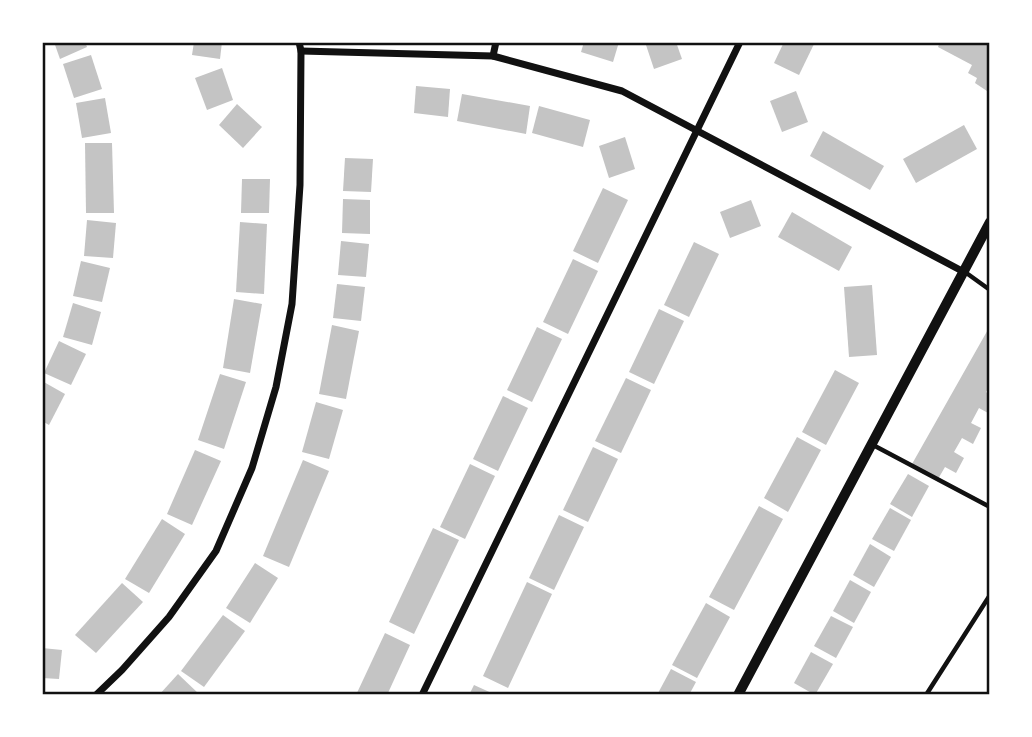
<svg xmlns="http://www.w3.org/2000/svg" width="1032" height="737" font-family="'Varela Round',sans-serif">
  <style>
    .building { fill: #c4c4c4 }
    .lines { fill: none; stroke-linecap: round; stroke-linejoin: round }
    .service { stroke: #111; stroke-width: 4.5 }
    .minor { stroke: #111; stroke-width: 7 }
    .tertiary { stroke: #111; stroke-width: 10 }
    .neatline { fill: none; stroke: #111; stroke-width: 2.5 }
  </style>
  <rect width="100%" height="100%" fill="#fff"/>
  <!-- building -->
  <g class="building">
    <path d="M54 42H85L87 47 60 59Z"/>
    <path d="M194 42H222L220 59 192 55Z"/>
    <path d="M584 42H619L613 62 581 52Z"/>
    <path d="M645 42H676L682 59 654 69Z"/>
    <path d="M784 42H815L799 75 774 63Z"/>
    <path d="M940 42H990V93L975 83 977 78 968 73 972 65 938 47Z"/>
    <path d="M91 55 102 89 74 98 63 64Z"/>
    <path d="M222 68 233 100 207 110 195 78Z"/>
    <path d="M416 86 450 89 448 117 414 113Z"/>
    <path d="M796 91 808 122 782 132 770 101Z"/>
    <path d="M462 94 530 106 526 134 457 121Z"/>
    <path d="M105 98 111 133 82 138 76 103Z"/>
    <path d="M237 104 262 127 243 148 219 125Z"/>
    <path d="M539 106 590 120 583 147 532 133Z"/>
    <path d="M964 125 977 149 916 183 903 159Z"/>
    <path d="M823 131 884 166 870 190 810 156Z"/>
    <path d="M625 137 635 169 609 178 599 146Z"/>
    <path d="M85 143H112L114 213H86Z"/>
    <path d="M345 158 373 159 371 192 343 191Z"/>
    <path d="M242 179H270L269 213H241Z"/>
    <path d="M603 188 628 200 598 263 573 251Z"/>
    <path d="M343 199 370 200V234L342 233Z"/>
    <path d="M751 200 761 226 730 238 720 212Z"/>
    <path d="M792 212 852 247 839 271 778 237Z"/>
    <path d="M87 220 116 223 113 258 84 256Z"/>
    <path d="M240 222 267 224 264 294 236 292Z"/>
    <path d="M341 241 369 244 366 277 338 275Z"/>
    <path d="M694 242 719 254 689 317 664 305Z"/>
    <path d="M573 259 598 271 568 334 543 322Z"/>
    <path d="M81 261 110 268 102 302 73 296Z"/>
    <path d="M337 284 365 287 361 321 333 318Z"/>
    <path d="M872 285 877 355 849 357 844 287Z"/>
    <path d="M234 299 262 304 250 373 223 368Z"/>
    <path d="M73 303 101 312 92 345 63 337Z"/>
    <path d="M659 309 684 321 654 384 629 372Z"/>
    <path d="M332 325 359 331 346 399 319 394Z"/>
    <path d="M990 326V385L986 392 990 395V409L988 413 979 408 971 423 981 428 973 444 962 438 954 452 964 458 956 473 945 467 938 479 912 464Z"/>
    <path d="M537 327 562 339 532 402 507 390Z"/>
    <path d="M59 341 86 354 71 385 44 373Z"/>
    <path d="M835 370 859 383 826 445 802 432Z"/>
    <path d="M220 374 246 382 224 449 198 440Z"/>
    <path d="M626 378 651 390 621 453 595 441Z"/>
    <path d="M42 381 65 394 49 425 42 421Z"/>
    <path d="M503 396 528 408 498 471 473 459Z"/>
    <path d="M316 402 343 410 329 459 302 452Z"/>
    <path d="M797 437 821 450 788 512 764 498Z"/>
    <path d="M593 447 618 459 588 522 563 510Z"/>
    <path d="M195 450 221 461 192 525 167 514Z"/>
    <path d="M303 460 329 471 289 567 263 556Z"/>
    <path d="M470 464 495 476 465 539 440 527Z"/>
    <path d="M908 474 929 486 912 517 890 504Z"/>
    <path d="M759 506 783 519 734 610 709 597Z"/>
    <path d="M890 508 911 520 894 551 872 539Z"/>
    <path d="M559 515 584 527 554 590 529 578Z"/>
    <path d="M162 519 185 534 149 593 125 579Z"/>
    <path d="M433 528 459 540 414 634 389 622Z"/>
    <path d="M870 544 891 557 874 587 853 575Z"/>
    <path d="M255 563 278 578 250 623 226 608Z"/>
    <path d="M850 580 871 592 854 623 833 611Z"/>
    <path d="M527 582 552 594 508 688 483 676Z"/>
    <path d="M122 583 143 602 96 653 75 635Z"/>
    <path d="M706 603 730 617 697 678 672 665Z"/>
    <path d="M223 615 245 631 204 687 181 671Z"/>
    <path d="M831 616 853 627 836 658 814 646Z"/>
    <path d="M385 633 410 645 388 693 387 695H356Z"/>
    <path d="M42 648 62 650 59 679 42 678Z"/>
    <path d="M811 652 833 664 815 695 794 683Z"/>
    <path d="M671 669 696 682 689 695H657Z"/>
    <path d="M178 674 199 694 197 695H159Z"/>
    <path d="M474 685 496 695H469Z"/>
  </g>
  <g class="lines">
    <!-- service -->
    <g class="service">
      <path d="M965 272 990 290"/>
      <path d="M873 445 990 507"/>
      <path d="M926 695 990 595"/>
    </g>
    <!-- minor -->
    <g class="minor">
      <path d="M301 51 493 56 622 91 964 272"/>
      <path d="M493 56 496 42"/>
      <path d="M96 695 122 670 169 617 216 551 252 468 276 387 292 304 300 185 301 51 299 42"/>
      <path d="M422 695 740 42"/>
    </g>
    <!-- tertiary -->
    <path class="tertiary" d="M738 695 990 222"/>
  </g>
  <!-- border -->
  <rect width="1032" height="737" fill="none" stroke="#ffffff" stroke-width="88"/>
  <rect x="44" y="44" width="944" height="649" class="neatline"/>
</svg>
